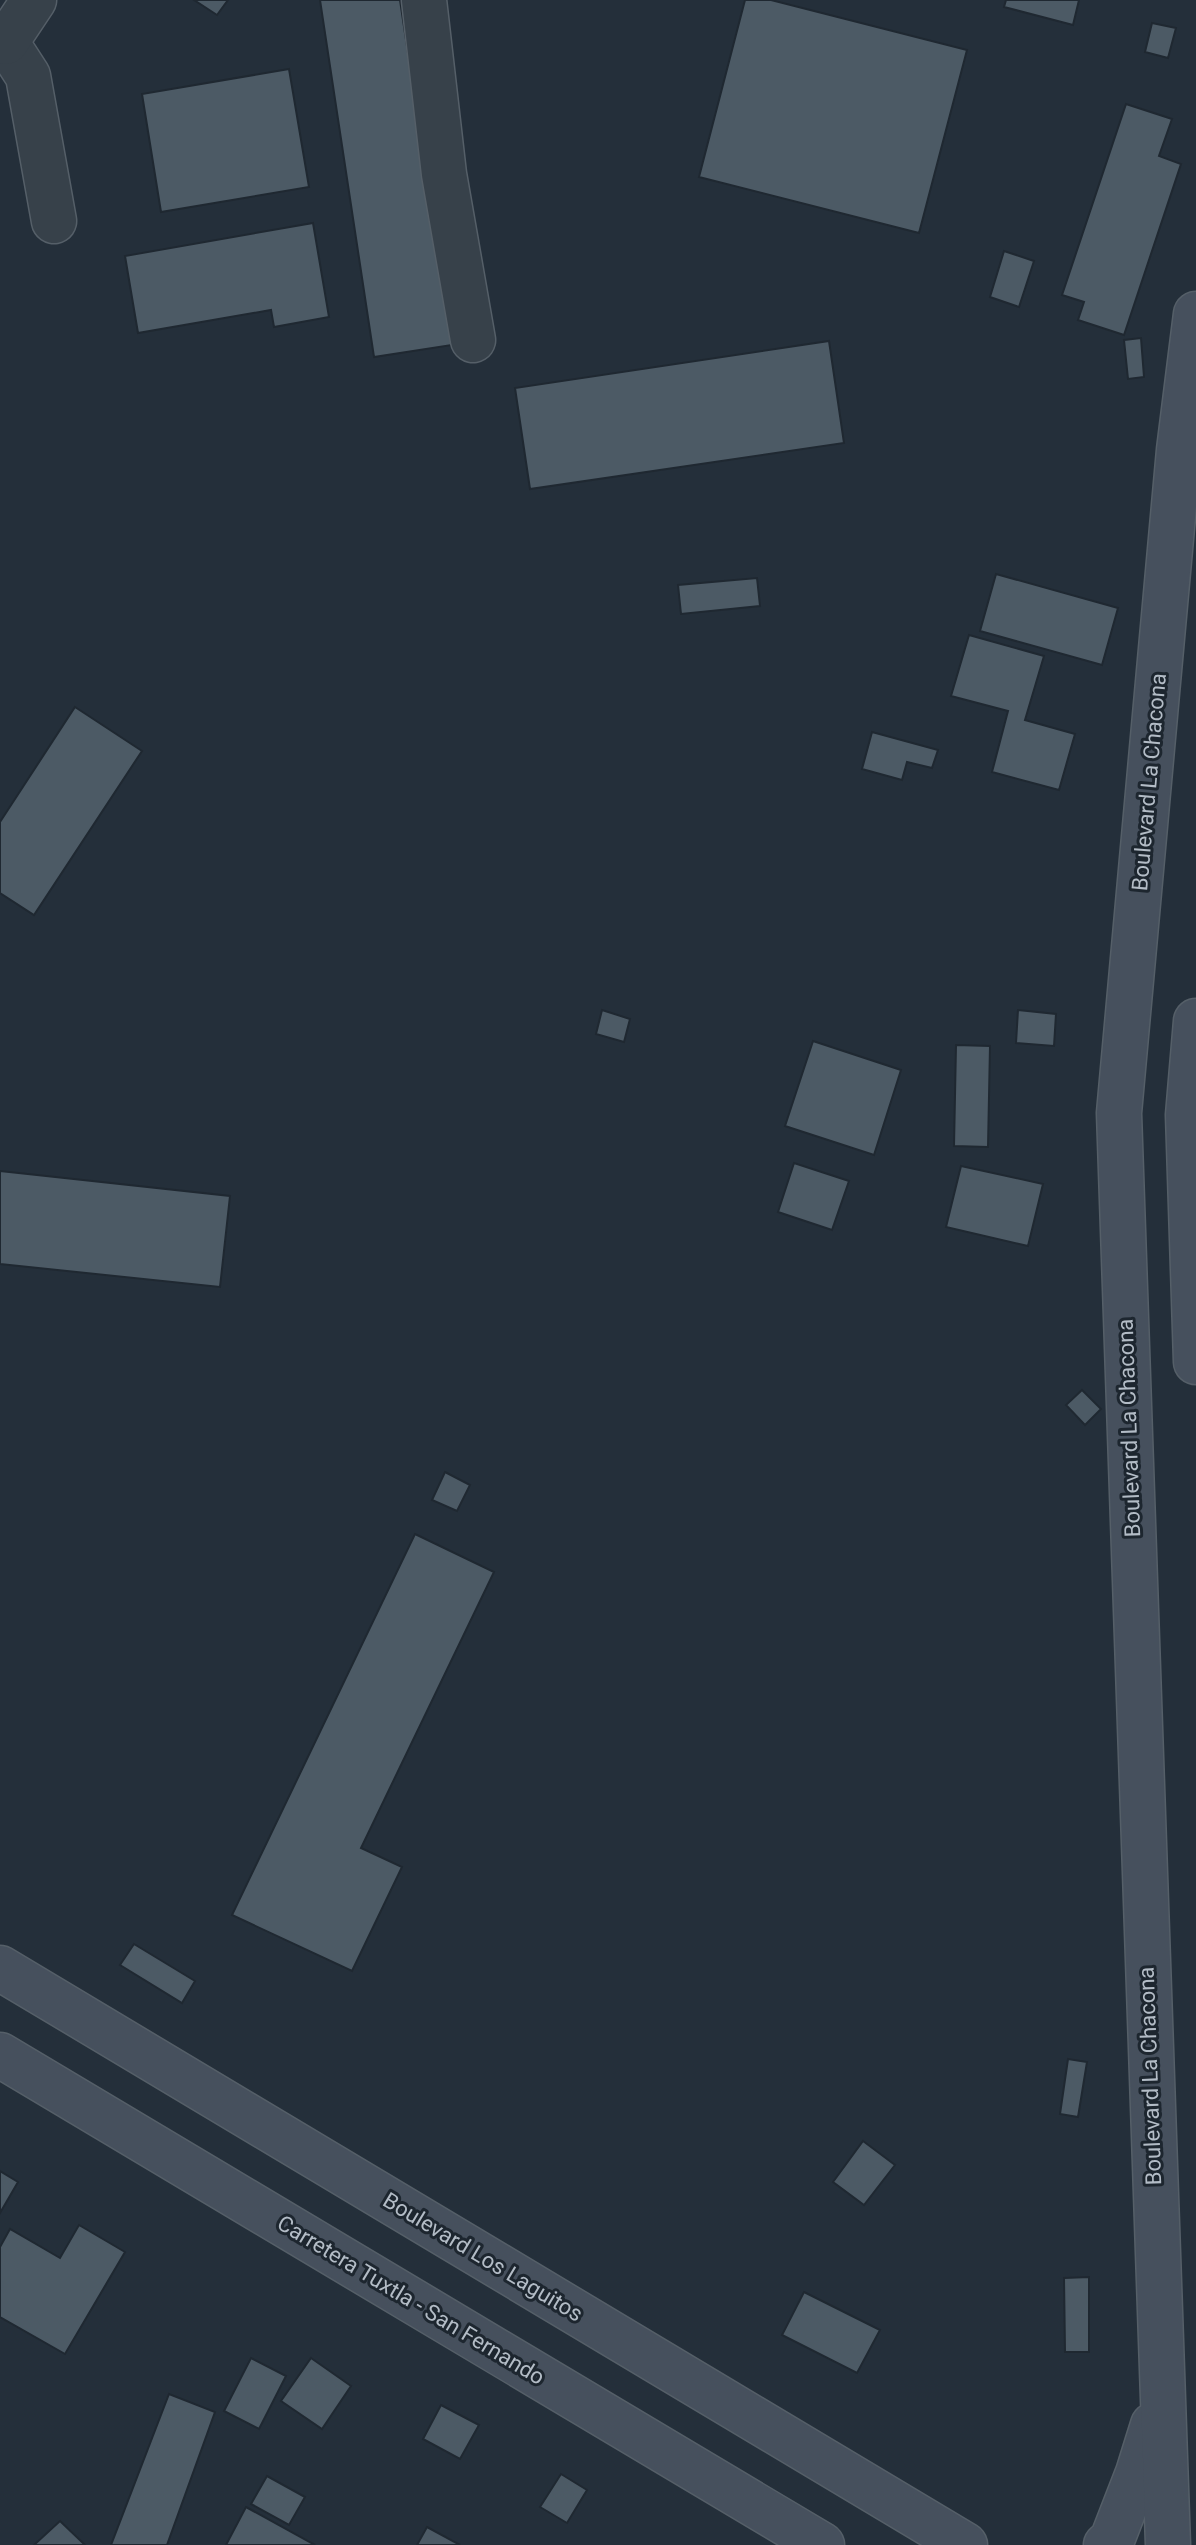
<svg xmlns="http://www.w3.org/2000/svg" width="1196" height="2545" font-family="Roboto,sans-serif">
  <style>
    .building { fill: #4c5a65; stroke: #1f2831; stroke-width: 2 }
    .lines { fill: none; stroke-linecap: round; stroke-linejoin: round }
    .street-casing { stroke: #555f68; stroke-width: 47 }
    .secondary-casing { stroke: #555f68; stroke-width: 47 }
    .street { stroke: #37414a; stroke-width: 44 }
    .secondary { stroke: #46505d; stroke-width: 44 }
    .labels { text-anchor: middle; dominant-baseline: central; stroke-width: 6; stroke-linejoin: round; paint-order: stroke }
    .street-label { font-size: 22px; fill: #b3bcc6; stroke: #1d262f }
  </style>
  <rect width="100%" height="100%" fill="#242f3a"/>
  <!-- building -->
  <g class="building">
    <path d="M194 0H228L217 15Z"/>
    <path d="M320 0H400L452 345 374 357Z"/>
    <path d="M745 0H771L967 50 919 233 699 177Z"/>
    <path d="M1006 0H1079L1073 25 1004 7Z"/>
    <path d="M1152 23 1176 28 1168 58 1145 52Z"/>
    <path d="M289 69 309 187 161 212 142 94Z"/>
    <path d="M1126 104 1172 119 1159 156 1181 164 1124 335 1078 320 1084 302 1062 295Z"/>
    <path d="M313 223 329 317 274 327 271 310 138 333 125 256Z"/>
    <path d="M1004 251 1034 261 1019 307 990 297Z"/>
    <path d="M1141 338 1144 377 1128 379 1124 340Z"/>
    <path d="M829 341 844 443 530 489 515 388Z"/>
    <path d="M996 574 1118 608 1102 665 980 631Z"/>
    <path d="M757 578 760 606 681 614 678 585Z"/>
    <path d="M969 635 1044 656 1025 720 1075 734 1059 790 992 772 1008 711 951 696Z"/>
    <path d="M75 707 142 751 34 915 0 893V822Z"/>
    <path d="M872 732 938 750 932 768 907 762 902 780 862 769Z"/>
    <path d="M602 1010 630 1019 624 1042 596 1034Z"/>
    <path d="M1018 1010 1056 1014 1054 1046 1016 1043Z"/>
    <path d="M813 1041 901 1070 874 1155 785 1126Z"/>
    <path d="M956 1045 990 1046 988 1147 954 1146Z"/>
    <path d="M794 1163 849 1181 832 1230 778 1212Z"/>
    <path d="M961 1166 1043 1184 1028 1246 946 1227Z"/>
    <path d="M0 1171 230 1196 220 1287 0 1264Z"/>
    <path d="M1082 1390 1101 1409 1085 1425 1066 1405Z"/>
    <path d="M445 1472 470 1485 457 1511 432 1500Z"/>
    <path d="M415 1534 494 1572 361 1848 402 1867 352 1971 232 1915Z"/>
    <path d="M134 1944 195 1981 182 2003 120 1965Z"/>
    <path d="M1068 2059 1087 2062 1078 2117 1060 2114Z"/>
    <path d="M863 2141 895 2165 864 2205 833 2182Z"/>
    <path d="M0 2171 18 2182 0 2213Z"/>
    <path d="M79 2225 125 2252 65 2354 0 2317V2247L10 2229 60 2258Z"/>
    <path d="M1089 2277V2352H1065L1064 2278Z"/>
    <path d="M804 2292 880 2330 857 2373 782 2335Z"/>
    <path d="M251 2358 286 2376 259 2429 224 2411Z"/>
    <path d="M311 2358 351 2386 322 2429 281 2401Z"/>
    <path d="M169 2394 215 2412 167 2545H111Z"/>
    <path d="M441 2405 479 2425 460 2459 423 2439Z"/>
    <path d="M561 2474 587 2490 567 2523 540 2507Z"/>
    <path d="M267 2476 305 2497 289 2525 251 2504Z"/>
    <path d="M246 2507 315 2545H226Z"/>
    <path d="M60 2521 85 2545H34Z"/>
    <path d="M427 2527 460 2545H417Z"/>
  </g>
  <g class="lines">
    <defs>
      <g id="street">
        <path d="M424 0 444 174 473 340"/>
        <path d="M0 38 6 42 28 76 54 221"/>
        <path d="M6 42 34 0"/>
      </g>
      <g id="secondary">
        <path d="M1196 1021 1188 1115 1196 1362"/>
        <path d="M0 1968 965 2545"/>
        <path d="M0 2055 822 2545"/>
        <path d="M1106 2545 1112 2540 1138 2473 1153 2425"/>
        <path d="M1168 2545 1119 1113 1179 450 1196 314"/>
      </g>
    </defs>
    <!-- street casing -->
    <use href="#street" class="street-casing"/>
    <!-- secondary casing -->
    <use href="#secondary" class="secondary-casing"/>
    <!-- street -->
    <use href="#street" class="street"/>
    <!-- secondary -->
    <use href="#secondary" class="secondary"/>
  </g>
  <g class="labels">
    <!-- street labels -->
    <g class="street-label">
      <text transform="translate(1149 782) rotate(-85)">Boulevard La Chacona</text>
      <text transform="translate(1129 1428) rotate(-92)">Boulevard La Chacona</text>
      <text transform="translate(1150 2076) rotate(-92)">Boulevard La Chacona</text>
      <text transform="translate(483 2257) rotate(31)">Boulevard Los Laguitos</text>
      <text transform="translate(411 2300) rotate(31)">Carretera Tuxtla - San Fernando</text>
    </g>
  </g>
</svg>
